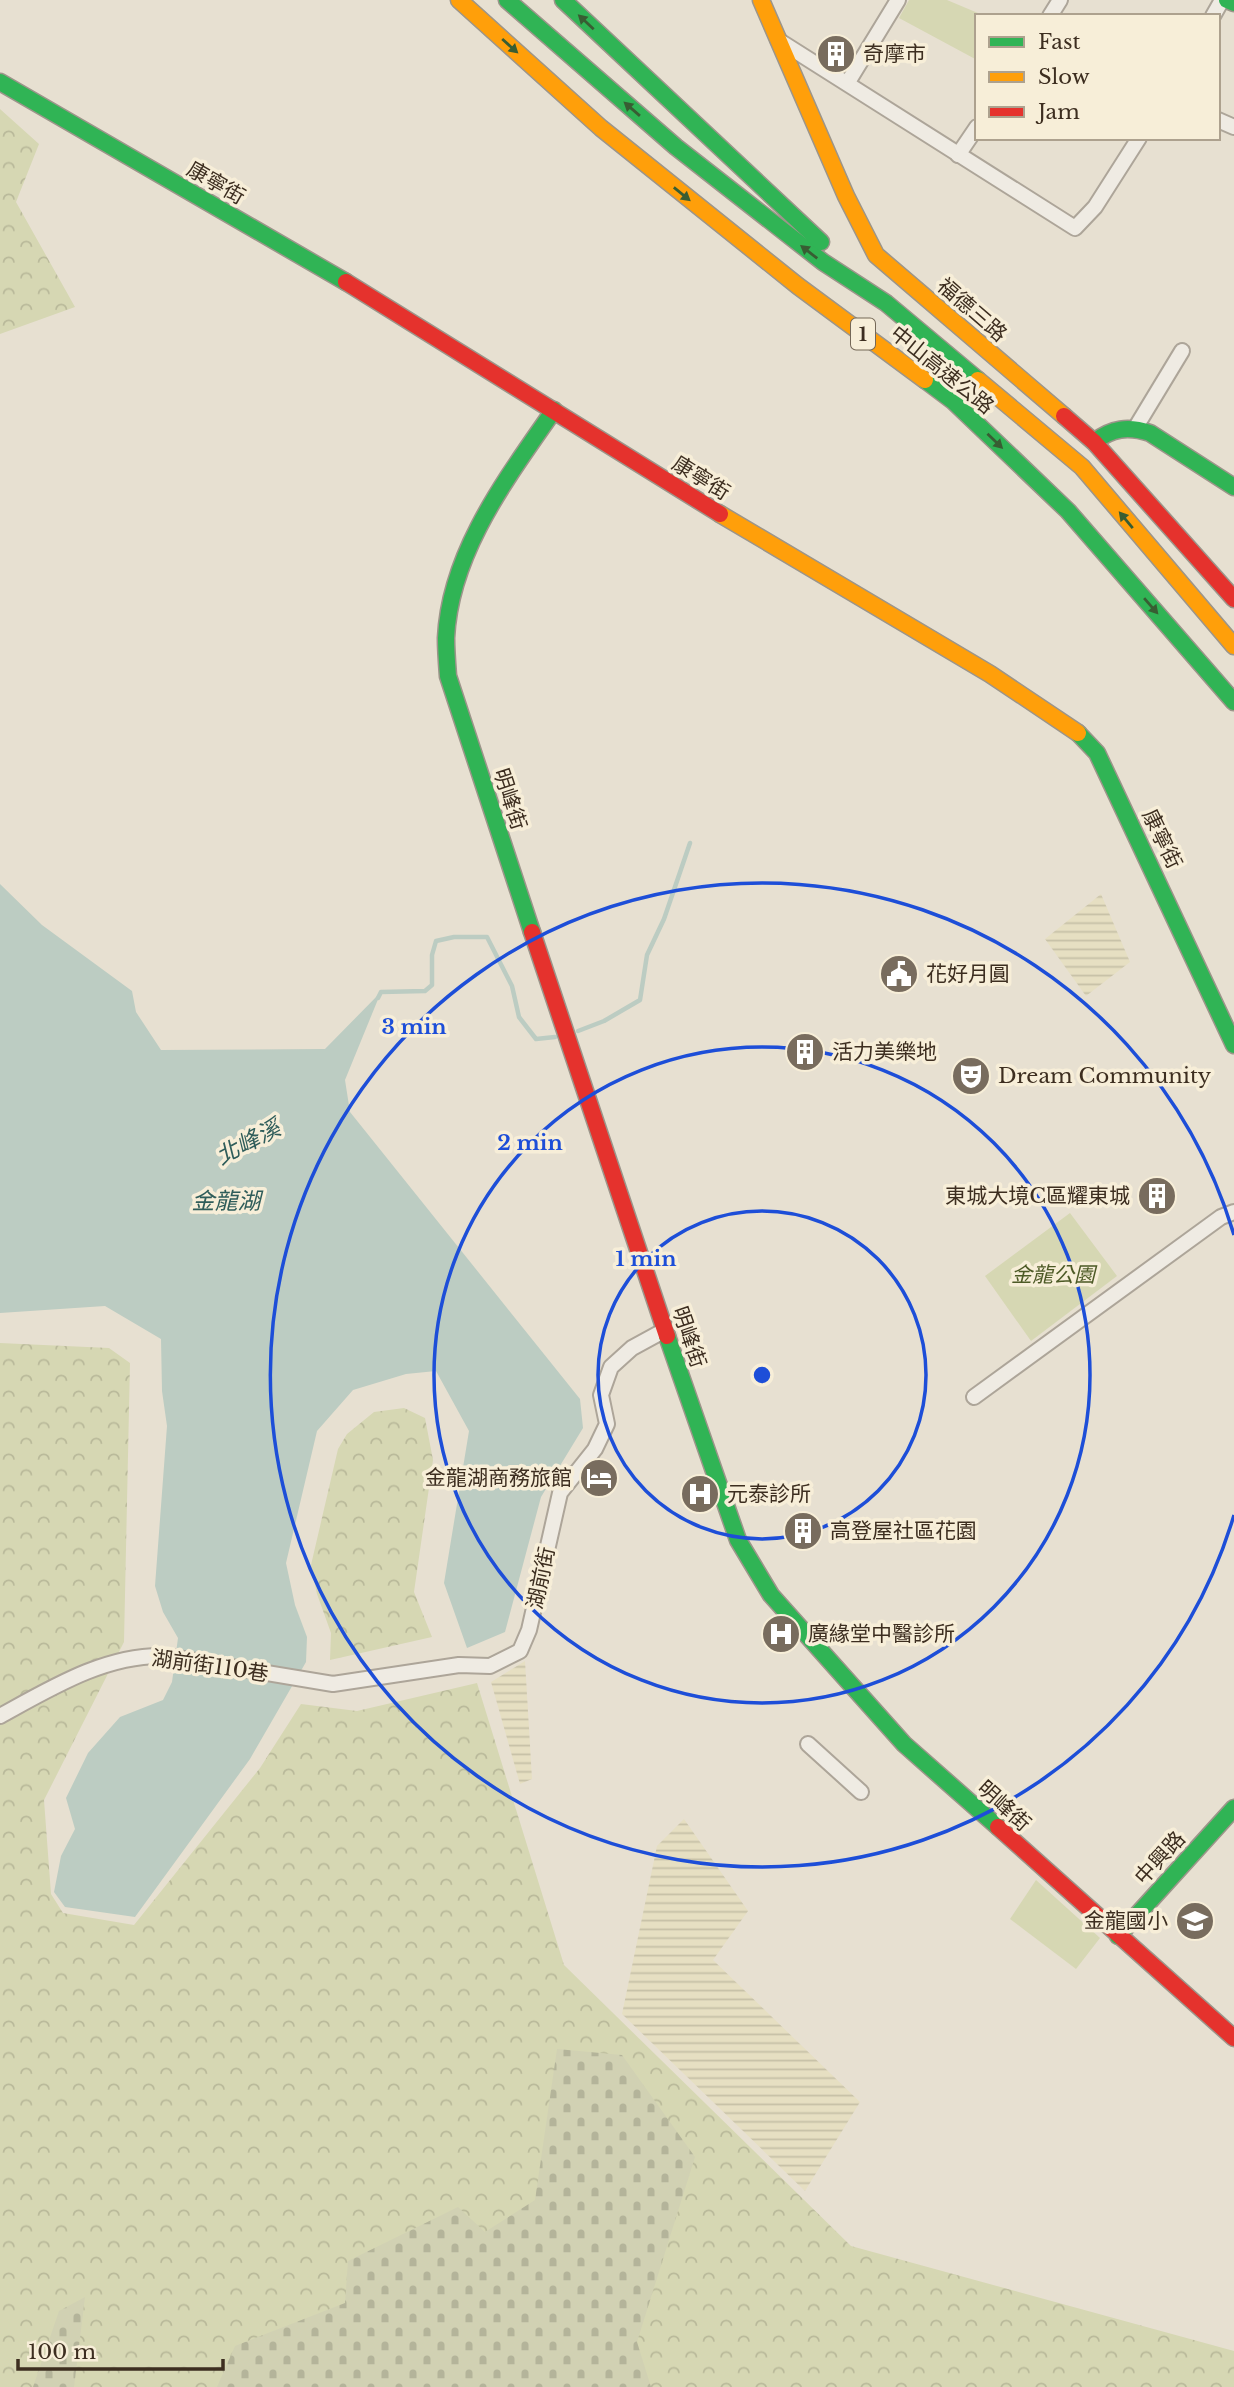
<svg xmlns="http://www.w3.org/2000/svg" width="1234" height="2387" font-family="'Libre Baskerville','Noto Sans TC',serif">
  <style>
    .farmland { fill: url(#farmland-rules) }
    .forest { fill: url(#forest-crowns) }
    .cemetery { fill: url(#cemetery-stones) }
    .park { fill: #d6d7b3 }
    .water { fill: #bcccc2 }
    .lines { fill: none; stroke-linecap: round; stroke-linejoin: round }
    .stream { stroke: #bcccc2; stroke-width: 4.5 }
    .street-casing { stroke: #ada599; stroke-width: 18 }
    .fast-casing { stroke: #9c958a; stroke-width: 19 }
    .slow-casing { stroke: #9c958a; stroke-width: 19 }
    .jam-casing { stroke: #9c958a; stroke-width: 19 }
    .street { stroke: #efebe3; stroke-width: 14 }
    .fast { stroke: #30b455; stroke-width: 16 }
    .slow { stroke: #ff9f0a; stroke-width: 16 }
    .jam { stroke: #e5322d; stroke-width: 16 }
    .oneway { fill: #385d33 }
    .ring { fill: none; stroke: #1d4ed8; stroke-width: 3.5 }
    .labels { text-anchor: middle; dominant-baseline: central; stroke-width: 7; stroke-linejoin: round; paint-order: stroke }
    .shield { fill: #f7eed8; stroke: #756857; stroke-width: 2 }
    .shield-label { font-size: 19px; font-weight: bold; fill: #3d2e20 }
    .poi-label { font-size: 21px; fill: #3d2e20; stroke: #f7eed8; text-anchor: start }
    .street-label { font-size: 21px; fill: #3d2e20; stroke: #f7eed8 }
    .park-label { font-size: 21px; font-style: italic; fill: #4d5a26; stroke: #f7eed8 }
    .water-label { font-size: 23px; font-style: italic; fill: #2f5d5a; stroke: #f7eed8 }
    .centre { fill: #1d4ed8; stroke: #f7eed8; stroke-width: 3.5 }
    .ring-label { font-size: 21px; text-anchor: middle; font-weight: bold; fill: #1d4ed8; stroke: #f7eed8; stroke-width: 7; stroke-linejoin: round; paint-order: stroke }
  </style>
  <defs>
    <pattern id="farmland-rules" width="6" height="5" patternUnits="userSpaceOnUse" patternTransform="scale(1.75)"><rect width="6" height="5" fill="#e6dfc2"/><path d="M0 2.5h6" fill="none" stroke="#c6c0a6"/></pattern>
    <pattern id="forest-crowns" width="20" height="18" patternUnits="userSpaceOnUse" patternTransform="scale(1.75)"><rect width="20" height="18" fill="#d6d7b3"/><path d="M2 6a3 3 0 1 1 6 0M12 15a3 3 0 1 1 6 0" fill="none" stroke="#b9b99a"/></pattern>
    <pattern id="cemetery-stones" width="16" height="16" patternUnits="userSpaceOnUse" patternTransform="scale(1.75)"><rect width="16" height="16" fill="#d1d1b3"/><path d="M2 7V4a2 2 0 0 1 4 0v3zM10 15v-3a2 2 0 0 1 4 0v3z" fill="#b4b49a"/></pattern>
  </defs>
  <rect width="100%" height="100%" fill="#e7e0d1"/>
  <!-- farmland -->
  <g class="farmland">
    <path d="M1101 894 1130 962 1086 996 1045 939Z"/>
    <path d="M525 1661 532 1779 520 1784 491 1682Z"/>
    <path d="M684 1819 748 1911 713 1960 860 2102 805 2191 622 2014 657 1846Z"/>
  </g>
  <!-- forest -->
  <g class="forest">
    <path d="M0 109 39 144 16 202 75 307 0 334Z"/>
    <path d="M0 1343 109 1348 130 1363 124 1642 44 1800 51 1894 63 1913 134 1925 260 1768 301 1704 357 1711 477 1683 564 1965 851 2246 1234 2351V2387H0Z"/>
    <path d="M404 1408 425 1418 433 1460 414 1592 432 1637 330 1660 331 1633 317 1594 311 1565 338 1449 347 1434 374 1412Z"/>
  </g>
  <!-- cemetery -->
  <g class="cemetery">
    <path d="M557 2049 622 2055 695 2157 637 2342 651 2387H217L235 2346 345 2303 348 2261 458 2207 485 2232 535 2200Z"/>
    <path d="M85 2297 74 2387H33L59 2311Z"/>
  </g>
  <!-- park -->
  <g class="park">
    <path d="M909 0H947L985 16H977V60L899 18Z"/>
    <path d="M1070 1213 1117 1276 1031 1341 985 1276Z"/>
    <path d="M1036 1880 1100 1938 1076 1969 1010 1919Z"/>
  </g>
  <!-- water -->
  <path class="water" d="M0 884 42 925 132 991 136 1012 161 1050 325 1049 381 992 345 1080 350 1112 580 1399 583 1428 541 1497 505 1632 467 1648 444 1583 469 1431 436 1371 406 1374 353 1390 317 1431 286 1563 295 1605 307 1637 306 1662 250 1759 135 1917 65 1907 54 1892 61 1856 75 1829 66 1798 88 1753 120 1717 163 1700 172 1682 178 1638 163 1612 155 1586 167 1426 162 1391 161 1339 105 1306 0 1313Z"/>
  <g class="lines">
    <!-- stream -->
    <g class="stream">
      <path d="M378 998 381 992 425 991 432 985V955L436 941 454 937H487L512 986 519 1017 536 1039 555 1037"/>
      <path d="M578 1031 604 1021 640 1000 647 955 664 919 690 843"/>
    </g>
    <defs>
      <g id="street">
        <path d="M1050 16 1060 0"/>
        <path d="M1213 16 1222 0"/>
        <path d="M778 40 1075 228 1095 207 1139 138"/>
        <path d="M848 82 898 0"/>
        <path d="M1218 120 1234 127"/>
        <path d="M958 155 977 127"/>
        <path d="M1136 427 1182 351"/>
        <path d="M974 1397 1221 1217 1234 1212"/>
        <path d="M0 1716C51 1688 106 1654 165 1656L333 1684 459 1665 490 1666 520 1651 529 1630 560 1493 595 1449 607 1424 601 1395 611 1367 632 1348 665 1330"/>
        <path d="M808 1744 861 1792"/>
      </g>
      <g id="fast">
        <path d="M507 0 676 147 823 262 886 303 978 380"/>
        <path d="M563 0 821 242"/>
        <path d="M1227 0 1234 3"/>
        <path d="M0 82 346 282"/>
        <path d="M925 380 953 401 1068 511 1234 702"/>
        <path d="M1094 442C1112 428 1128 426 1150 433L1234 487"/>
        <path d="M1078 733 1097 753 1234 1045"/>
        <path d="M532 932 448 676C447 663 446 650 446 638 450 552 507 478 554 410"/>
        <path d="M667 1336 738 1540 771 1595 904 1744 998 1827"/>
        <path d="M1118 1936 1234 1808"/>
      </g>
      <g id="slow">
        <path d="M459 0 601 128 798 286 925 380"/>
        <path d="M761 0 846 196 876 255 1064 416"/>
        <path d="M978 380 1082 467 1234 646"/>
        <path d="M720 514 990 674 1078 733"/>
      </g>
      <g id="jam">
        <path d="M346 282 720 514"/>
        <path d="M1064 416 1094 442 1234 599"/>
        <path d="M532 932 667 1336"/>
        <path d="M998 1827 1234 2038"/>
      </g>
    </defs>
    <!-- street casing -->
    <use href="#street" class="street-casing"/>
    <!-- fast casing -->
    <use href="#fast" class="fast-casing"/>
    <!-- slow casing -->
    <use href="#slow" class="slow-casing"/>
    <!-- jam casing -->
    <use href="#jam" class="jam-casing"/>
    <!-- street -->
    <use href="#street" class="street"/>
    <!-- fast -->
    <use href="#fast" class="fast"/>
    <!-- slow -->
    <use href="#slow" class="slow"/>
    <!-- jam -->
    <use href="#jam" class="jam"/>
  </g>
  <!-- one-way arrows -->
  <defs><path id="oneway-solid" d="M-6-.8H1V-3.2L6.5 0L1 3.2V.8H-6Z" transform="scale(1.75)"/></defs>
  <g class="oneway">
    <use href="#oneway-solid" transform="translate(586 22) rotate(-137)"/>
    <use href="#oneway-solid" transform="translate(510 46) rotate(42)"/>
    <use href="#oneway-solid" transform="translate(632 109) rotate(-139)"/>
    <use href="#oneway-solid" transform="translate(682 194) rotate(39)"/>
    <use href="#oneway-solid" transform="translate(809 252) rotate(-142)"/>
    <use href="#oneway-solid" transform="translate(995 441) rotate(44)"/>
    <use href="#oneway-solid" transform="translate(1126 520) rotate(-130)"/>
    <use href="#oneway-solid" transform="translate(1151 606) rotate(49)"/>
  </g>
  <!-- distance rings -->
  <g class="ring">
    <circle cx="762" cy="1375" r="164"/>
    <circle cx="762" cy="1375" r="328"/>
    <path d="M1234 1515A492 492 0 1 1 1234 1235"/>
  </g>
  <!-- icons -->
  <defs>
    <symbol id="building-disc" viewBox="-11 -11 22 22"><circle r="9.5" fill="#786c5e" stroke="#f7eed8"/><path d="M-4-6H4V6H1V3H-1V6H-4ZM-2.5-4.3h1.7v1.8h-1.7ZM.8-4.3h1.7v1.8H.8ZM-2.5-1h1.7V.8h-1.7ZM.8-1h1.7V.8H.8Z" fill="#fff"/></symbol>
    <symbol id="civic-disc" viewBox="-11 -11 22 22"><circle r="9.5" fill="#786c5e" stroke="#f7eed8"/><path d="M-.6-6.5H3V-4.5H.6V-3L4-1V1h2V6H-6V1h2V-1L-.6-3ZM-1.2 2.5V6h2.4V2.5Z" fill="#fff"/></symbol>
    <symbol id="theatre-disc" viewBox="-11 -11 22 22"><circle r="9.5" fill="#786c5e" stroke="#f7eed8"/><path d="M-5-5.5Q0-4 5-5.5V0Q5 5 0 6Q-5 5-5 0ZM-3.3-2.5H-1v1.5H-3.3ZM1-2.5H3.3v1.5H1ZM-2.8 1Q0 5.5 2.8 1Z" fill="#fff"/></symbol>
    <symbol id="hotel-disc" viewBox="-11 -11 22 22"><circle r="9.5" fill="#786c5e" stroke="#f7eed8"/><path d="M-6-4.5h1.5V1H6V5H4.5V3h-9V5H-6ZM-4 0a1.8 1.8 0 1 1 3.6 0ZM.5 0V-2.5h3Q6-2.5 6 0Z" fill="#fff"/></symbol>
    <symbol id="hospital-disc" viewBox="-11 -11 22 22"><circle r="9.5" fill="#786c5e" stroke="#f7eed8"/><path d="M-5-5h3v3.5h4V-5h3V5h-3V1.5h-4V5h-3Z" fill="#fff"/></symbol>
    <symbol id="school-disc" viewBox="-11 -11 22 22"><circle r="9.5" fill="#786c5e" stroke="#f7eed8"/><path d="M0-5L7-2L0 1L-7-2ZM-4 1L0 2.5L4 1V4Q0 6-4 4Z" fill="#fff"/></symbol>
  </defs>
  <g fill-rule="evenodd">
    <use href="#building-disc" x="814" y="32" width="44" height="44"/>
    <use href="#civic-disc" x="877" y="952" width="44" height="44"/>
    <use href="#building-disc" x="783" y="1030" width="44" height="44"/>
    <use href="#theatre-disc" x="949" y="1054" width="44" height="44"/>
    <use href="#building-disc" x="1135" y="1174" width="44" height="44"/>
    <use href="#hotel-disc" x="577" y="1456" width="44" height="44"/>
    <use href="#hospital-disc" x="678" y="1472" width="44" height="44"/>
    <use href="#building-disc" x="781" y="1509" width="44" height="44"/>
    <use href="#hospital-disc" x="759" y="1612" width="44" height="44"/>
    <use href="#school-disc" x="1173" y="1899" width="44" height="44"/>
  </g>
  <g class="labels">
    <!-- shield labels -->
    <rect class="shield" x="851" y="318.5" width="24" height="31" rx="5"/>
    <g class="shield-label">
      <text x="863" y="334">1</text>
    </g>
    <!-- poi labels -->
    <g class="poi-label">
      <text x="863" y="54">奇摩市</text>
      <text x="926" y="974">花好月圓</text>
      <text x="832" y="1052">活力美樂地</text>
      <text x="998" y="1076">Dream Community</text>
      <text x="1130" y="1196" text-anchor="end">東城大境C區耀東城</text>
      <text x="572" y="1478" text-anchor="end">金龍湖商務旅館</text>
      <text x="727" y="1494">元泰診所</text>
      <text x="830" y="1531">高登屋社區花園</text>
      <text x="808" y="1634">廣緣堂中醫診所</text>
      <text x="1168" y="1921" text-anchor="end">金龍國小</text>
    </g>
    <!-- street labels -->
    <g class="street-label">
      <text transform="translate(216 183) rotate(30)">康寧街</text>
      <text transform="translate(972 310) rotate(41)">福德三路</text>
      <text transform="translate(942 370) rotate(39)">中山高速公路</text>
      <text transform="translate(701 478) rotate(32)">康寧街</text>
      <text transform="translate(510 799) rotate(72)">明峰街</text>
      <text transform="translate(1162 839) rotate(64)">康寧街</text>
      <text transform="translate(689 1337) rotate(71)">明峰街</text>
      <text transform="translate(541 1578) rotate(-78)">湖前街</text>
      <text transform="translate(210 1666) rotate(8)">湖前街110巷</text>
      <text transform="translate(1004 1806) rotate(42)">明峰街</text>
      <text transform="translate(1160 1858) rotate(-48)">中興路</text>
    </g>
    <!-- park labels -->
    <g class="park-label">
      <text x="1053" y="1275">金龍公園</text>
    </g>
    <!-- water labels -->
    <g class="water-label">
      <text transform="translate(248 1142) rotate(-28)">北峰溪</text>
      <text x="226" y="1201">金龍湖</text>
    </g>
  </g>
  <circle cx="762" cy="1375" r="10" class="centre"/>
  <g class="ring-label">
    <text x="414" y="1034">3 min</text>
    <text x="530" y="1150">2 min</text>
    <text x="646" y="1266">1 min</text>
  </g>
  <!-- legend -->
  <rect x="975" y="14" width="245" height="126" fill="#f7eed8" stroke="#ada18e" stroke-width="2"/>
  <rect x="989" y="37" width="35" height="10" fill="#30b455" stroke="#ada18e" stroke-width="2"/>
  <text x="1038" y="49" font-size="21" fill="#3d2e20">Fast</text>
  <rect x="989" y="72" width="35" height="10" fill="#ff9f0a" stroke="#ada18e" stroke-width="2"/>
  <text x="1038" y="84" font-size="21" fill="#3d2e20">Slow</text>
  <rect x="989" y="107" width="35" height="10" fill="#e5322d" stroke="#ada18e" stroke-width="2"/>
  <text x="1038" y="119" font-size="21" fill="#3d2e20">Jam</text>
  <!-- scale -->
  <path d="M18 2359v10h205v-10" fill="none" stroke="#3d2e20" stroke-width="3.5"/>
  <text x="28" y="2359" font-size="21" fill="#3d2e20" stroke="#f7eed8" stroke-width="5" paint-order="stroke">100 m</text>
</svg>
